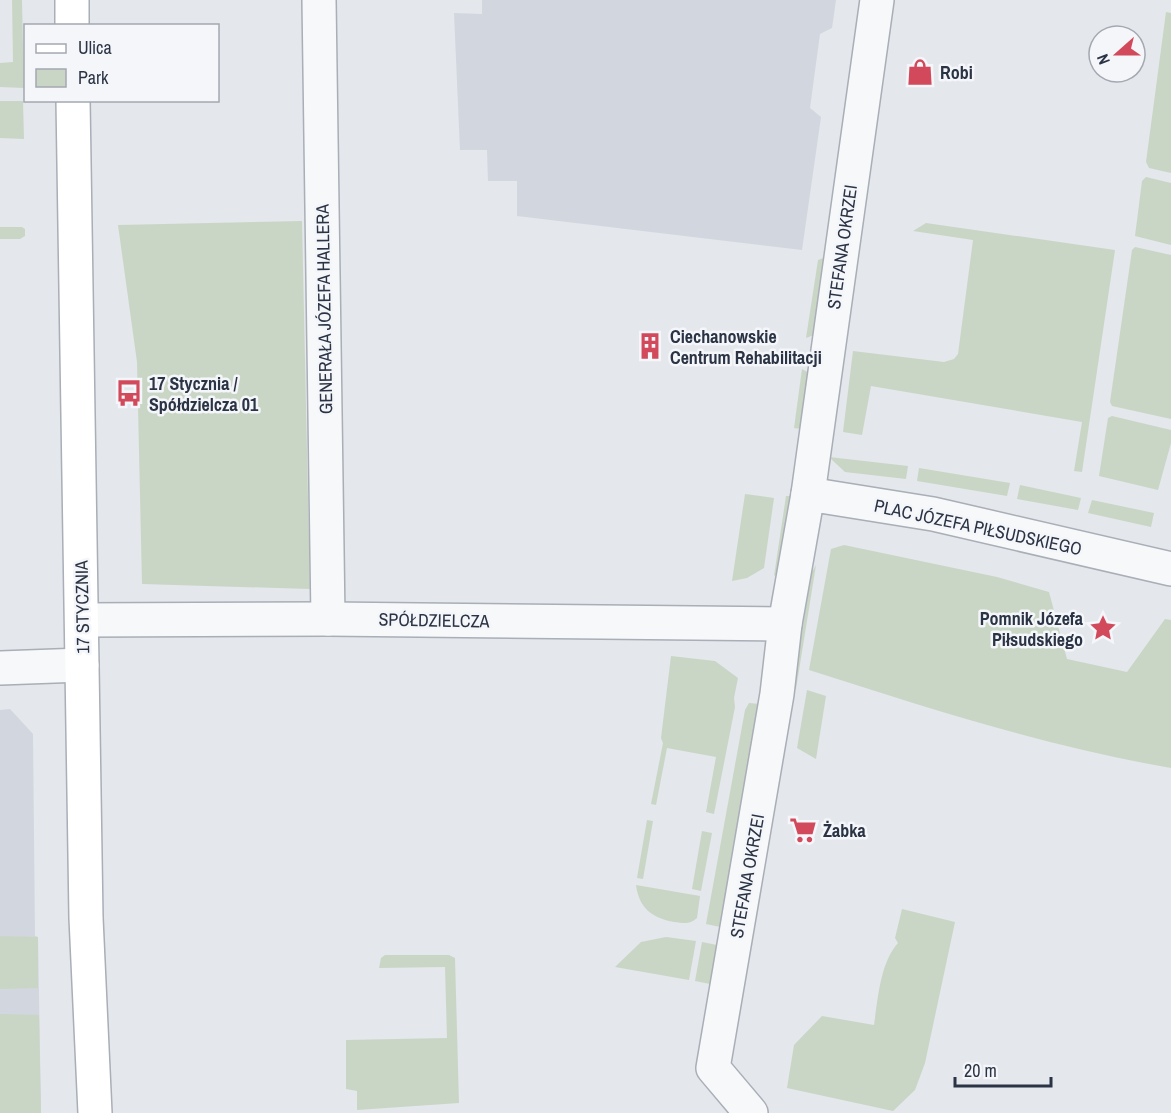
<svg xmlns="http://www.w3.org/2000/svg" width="1171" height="1113" font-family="'Archivo Narrow',sans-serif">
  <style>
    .built { fill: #d2d6de }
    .green { fill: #c9d6c5 }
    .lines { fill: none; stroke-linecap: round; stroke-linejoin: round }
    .street-casing { stroke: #a9aeb7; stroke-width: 36 }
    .secondary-casing { stroke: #a9aeb7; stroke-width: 36 }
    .street { stroke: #f7f8fa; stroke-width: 33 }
    .secondary { stroke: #fff; stroke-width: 33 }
    .labels { text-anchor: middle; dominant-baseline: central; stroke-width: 5; stroke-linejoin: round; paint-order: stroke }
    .poi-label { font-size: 18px; font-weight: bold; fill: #2b3445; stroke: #f4f6f9; text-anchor: start }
    .street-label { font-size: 18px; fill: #2b3445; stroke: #f4f6f9 }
  </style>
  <rect width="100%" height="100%" fill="#e4e7ec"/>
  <!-- built -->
  <g class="built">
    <path d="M482 0H836L832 28 820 34 810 108 821 117 802 250 517 216V181H488L487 150H460L454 13 482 14Z"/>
    <path d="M10 709 33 734 35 936 38 937 41 1113H0V710Z"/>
  </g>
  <!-- green -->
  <g class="green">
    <path d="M12 0H22L24 88 0 87V63L13 62Z"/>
    <path d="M1166 12 1171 13V173L1149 168 1146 162Z"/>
    <path d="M0 101H23L24 139 0 138Z"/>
    <path d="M1146 177 1171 183V245L1135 236 1142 181Z"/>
    <path d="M302 221 310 589 142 584 137 362 118 225Z"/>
    <path d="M926 223 1115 250 1082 472 1074 471 1082 422 871 386 862 435 843 432 853 351 944 362 954 359 958 354 973 240 913 231Z"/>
    <path d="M0 227H22L25 229V236L20 239H0Z"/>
    <path d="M1135 247 1171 255V419L1112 406 1110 402 1132 250Z"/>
    <path d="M826 257 814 335 806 338 818 260Z"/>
    <path d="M802 369 809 373 801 429 794 428Z"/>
    <path d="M1112 416 1171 430V443L1158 490 1099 476 1108 418Z"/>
    <path d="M829 457 908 466 906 479 845 472Z"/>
    <path d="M919 468 1010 483 1007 496 917 481Z"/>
    <path d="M1020 485 1081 498 1078 510 1017 499Z"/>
    <path d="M745 494 774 498 764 568 747 578 732 581Z"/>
    <path d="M786 496H793L780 571 774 576Z"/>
    <path d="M1092 500 1154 513 1151 527 1088 513Z"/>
    <path d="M844 545 997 577 1049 592 1067 659 1127 672 1165 619 1171 620V768C1048 747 928 708 809 670L831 549Z"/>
    <path d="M816 565 796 689 792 688 812 572Z"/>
    <path d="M671 656 715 661 738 678 734 698 735 707 714 814 706 812 716 757 667 748 656 805 651 804 663 743 661 738Z"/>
    <path d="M807 690 826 696 816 759 797 748Z"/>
    <path d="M749 703 760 704 720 927 706 924 745 710Z"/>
    <path d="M647 820 653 821 643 879 637 878Z"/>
    <path d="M702 831 712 833 701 891 692 889Z"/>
    <path d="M636 885 700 896 697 918C689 925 684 923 674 922 652 918 639 908 636 885Z"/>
    <path d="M902 909 955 922 925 1063 915 1090 893 1111 787 1088 794 1045 822 1016 874 1025C878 999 880 963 898 943L895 938Z"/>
    <path d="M0 936 38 937V988L0 989Z"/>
    <path d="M666 937 696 941 689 980 615 967 641 942Z"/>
    <path d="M702 942 717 945 710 984 695 981Z"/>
    <path d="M385 955H449L455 958 459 1103 357 1110V1091L346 1089V1040L447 1038 445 967 379 968 381 958Z"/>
    <path d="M0 1014 39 1015 41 1113H0Z"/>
  </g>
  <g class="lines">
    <defs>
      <g id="street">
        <path d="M319 0 328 619"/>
        <path d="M808 494 877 0"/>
        <path d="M83 620 328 619 785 624"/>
        <path d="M0 668 82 665"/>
        <path d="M751 1113 713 1068 777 694 785 624 808 494 933 514 1171 569"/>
      </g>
      <g id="secondary">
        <path d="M72 0V26"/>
        <path d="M73 100 86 918 95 1113"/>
      </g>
    </defs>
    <!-- street casing -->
    <use href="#street" class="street-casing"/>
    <!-- secondary casing -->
    <use href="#secondary" class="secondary-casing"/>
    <!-- street -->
    <use href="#street" class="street"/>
    <!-- secondary -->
    <use href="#secondary" class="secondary"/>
  </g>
  <!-- icons -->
  <defs>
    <symbol id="shop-bare" viewBox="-9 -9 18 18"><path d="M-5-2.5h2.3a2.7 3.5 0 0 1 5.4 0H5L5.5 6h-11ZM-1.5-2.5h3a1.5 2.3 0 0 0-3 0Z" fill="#d1495b" stroke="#f4f6f9" stroke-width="2.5" paint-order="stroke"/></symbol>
    <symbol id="building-bare" viewBox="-9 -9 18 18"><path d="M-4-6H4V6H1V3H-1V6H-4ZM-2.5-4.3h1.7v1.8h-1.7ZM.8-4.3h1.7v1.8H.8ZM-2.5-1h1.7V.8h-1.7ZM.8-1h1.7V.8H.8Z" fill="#d1495b" stroke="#f4f6f9" stroke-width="2.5" paint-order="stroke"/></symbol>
    <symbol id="bus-bare" viewBox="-9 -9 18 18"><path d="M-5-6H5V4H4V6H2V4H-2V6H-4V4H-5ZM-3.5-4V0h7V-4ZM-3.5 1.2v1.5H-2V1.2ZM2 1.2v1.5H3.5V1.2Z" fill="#d1495b" stroke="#f4f6f9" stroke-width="2.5" paint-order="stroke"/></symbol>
    <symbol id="sight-bare" viewBox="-9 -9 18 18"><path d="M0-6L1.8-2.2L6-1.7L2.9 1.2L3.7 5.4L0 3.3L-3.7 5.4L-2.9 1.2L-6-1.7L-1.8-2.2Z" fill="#d1495b" stroke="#f4f6f9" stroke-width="2.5" paint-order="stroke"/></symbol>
    <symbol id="supermarket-bare" viewBox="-9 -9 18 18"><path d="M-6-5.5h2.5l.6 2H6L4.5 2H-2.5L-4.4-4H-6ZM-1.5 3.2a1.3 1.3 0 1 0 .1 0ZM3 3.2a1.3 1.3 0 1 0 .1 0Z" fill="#d1495b" stroke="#f4f6f9" stroke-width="2.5" paint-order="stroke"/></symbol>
  </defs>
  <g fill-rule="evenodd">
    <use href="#shop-bare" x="901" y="53" width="38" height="38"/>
    <use href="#building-bare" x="631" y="327" width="38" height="38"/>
    <use href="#bus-bare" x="110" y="374" width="38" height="38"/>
    <use href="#sight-bare" x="1084" y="609" width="38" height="38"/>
    <use href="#supermarket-bare" x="784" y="811" width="38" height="38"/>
  </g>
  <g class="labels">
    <!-- poi labels -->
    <g class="poi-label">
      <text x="940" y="72">Robi</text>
      <text x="670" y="336">Ciechanowskie<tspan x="670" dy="21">Centrum Rehabilitacji</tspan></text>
      <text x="149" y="383">17 Stycznia /<tspan x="149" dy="21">Spółdzielcza 01</tspan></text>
      <text x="1083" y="618" text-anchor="end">Pomnik Józefa<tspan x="1083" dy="21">Piłsudskiego</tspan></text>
      <text x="823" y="830">Żabka</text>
    </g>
    <!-- street labels -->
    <g class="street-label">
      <text transform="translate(842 247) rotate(-82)">STEFANA OKRZEI</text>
      <text transform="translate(324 309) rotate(-91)">GENERAŁA JÓZEFA HALLERA</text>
      <text transform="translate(978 527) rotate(12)">PLAC JÓZEFA PIŁSUDSKIEGO</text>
      <text transform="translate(82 607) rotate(-91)">17 STYCZNIA</text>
      <text transform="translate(434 620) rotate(1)">SPÓŁDZIELCZA</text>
      <text transform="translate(747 876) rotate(-80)">STEFANA OKRZEI</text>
    </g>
  </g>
  <!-- legend -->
  <rect x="24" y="24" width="195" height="78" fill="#f4f6f9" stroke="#a4a8b1" stroke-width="1.5"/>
  <rect x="36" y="44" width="30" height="9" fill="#ffffff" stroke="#a4a8b1" stroke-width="1.5"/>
  <text x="78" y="54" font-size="18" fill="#2b3445">Ulica</text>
  <rect x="36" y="69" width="30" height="18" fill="#c9d6c5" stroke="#a4a8b1" stroke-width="1.5"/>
  <text x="78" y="84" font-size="18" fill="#2b3445">Park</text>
  <!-- north arrow -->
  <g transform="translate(1117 54) rotate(249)"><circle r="28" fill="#f4f6f9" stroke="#a4a8b1" stroke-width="1.5"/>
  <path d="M0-4.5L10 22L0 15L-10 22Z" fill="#d1495b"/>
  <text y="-9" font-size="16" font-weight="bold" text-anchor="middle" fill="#2b3445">N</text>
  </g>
  <!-- scale -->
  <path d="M955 1077v9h96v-9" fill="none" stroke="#2b3445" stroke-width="3"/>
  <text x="964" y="1077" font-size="18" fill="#2b3445" stroke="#f4f6f9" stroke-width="4.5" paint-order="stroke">20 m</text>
</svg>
